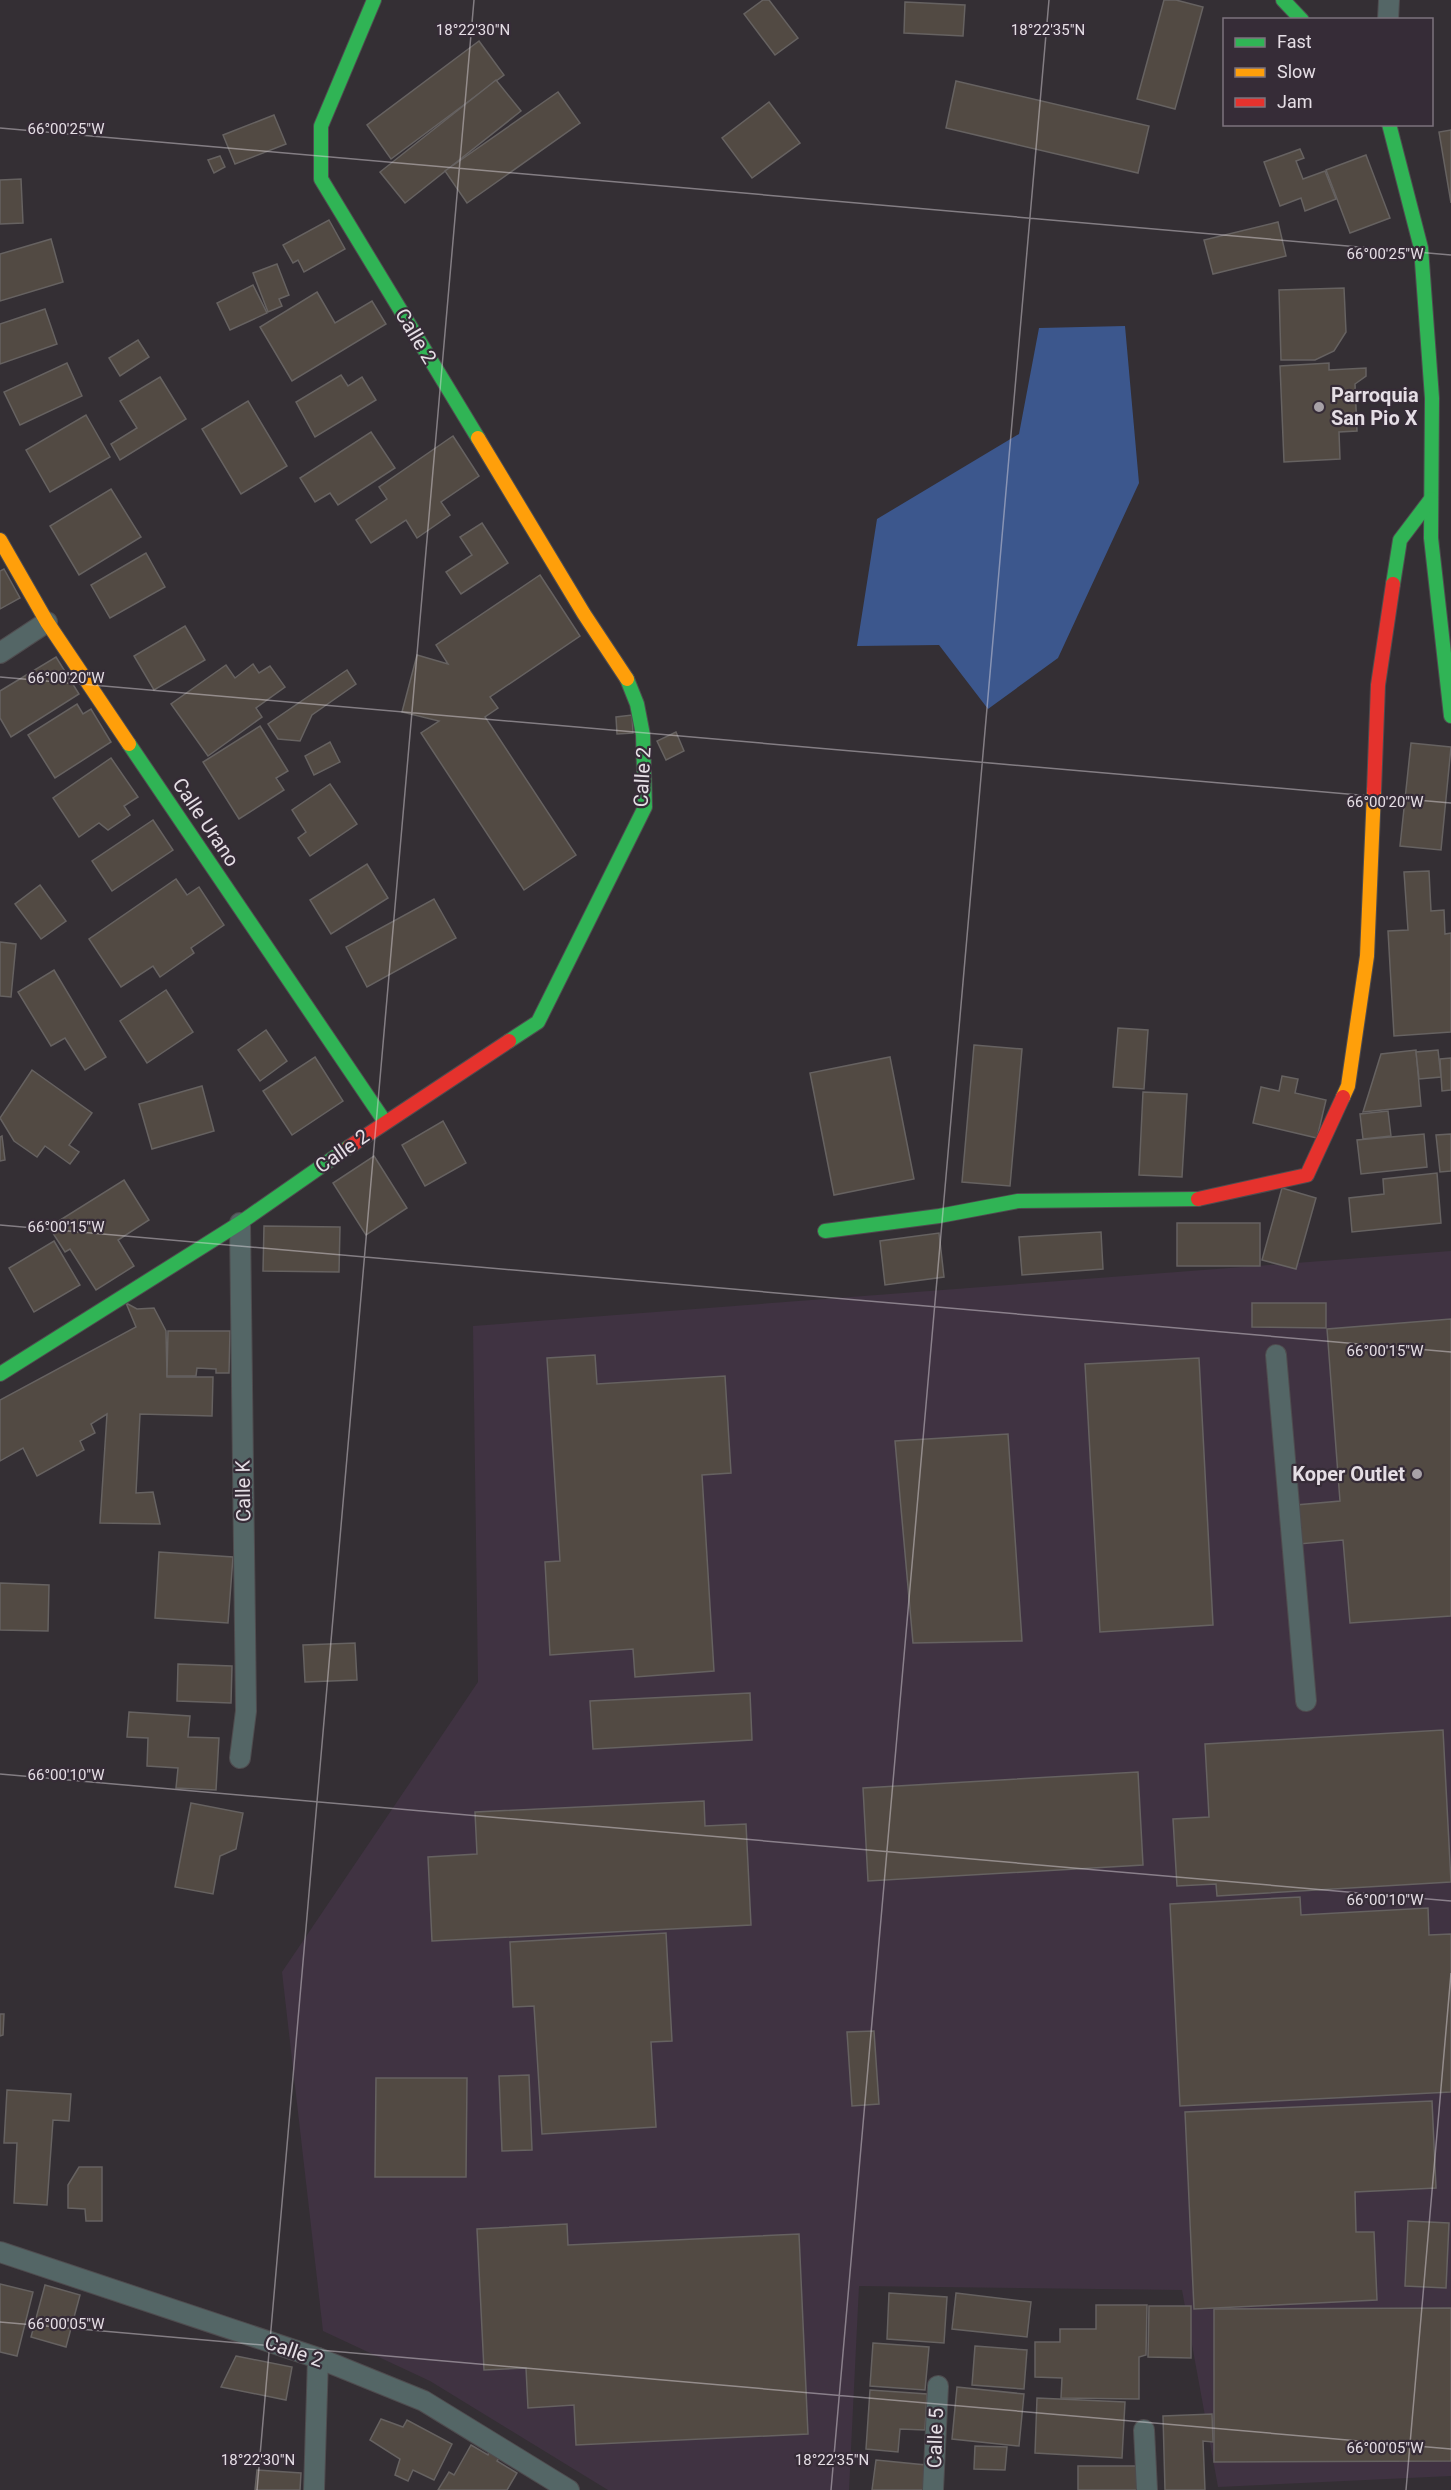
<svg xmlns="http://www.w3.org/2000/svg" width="1451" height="2490" font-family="Roboto,sans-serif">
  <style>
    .built { fill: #403342 }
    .water { fill: #3c578d }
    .building { fill: #524a43; stroke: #666261; stroke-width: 1.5 }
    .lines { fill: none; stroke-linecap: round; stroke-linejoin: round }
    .street-casing { stroke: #4f4c4f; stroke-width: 22 }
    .fast-casing { stroke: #4f4c4f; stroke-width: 16 }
    .slow-casing { stroke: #4f4c4f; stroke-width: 16 }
    .jam-casing { stroke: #4f4c4f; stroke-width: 16 }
    .street { stroke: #546666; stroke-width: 20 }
    .fast { stroke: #30b455; stroke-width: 14 }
    .slow { stroke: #ff9f0a; stroke-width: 14 }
    .jam { stroke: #e5322d; stroke-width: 14 }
    .ticks { fill: none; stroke: #e5dee5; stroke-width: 1.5; stroke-opacity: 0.45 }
    .poi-dot { fill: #a7a1a7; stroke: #362c37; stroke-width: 2 }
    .labels { text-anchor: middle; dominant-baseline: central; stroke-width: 4.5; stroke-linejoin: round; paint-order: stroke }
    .street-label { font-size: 20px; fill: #e5dee5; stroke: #362c37 }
    .poi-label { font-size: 20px; font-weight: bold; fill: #e5dee5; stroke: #362c37; text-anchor: start }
    .ticks-label { font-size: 15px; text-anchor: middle; fill: #e5dee5; stroke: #362c37; stroke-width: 4.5; stroke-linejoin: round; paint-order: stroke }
  </style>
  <rect width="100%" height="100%" fill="#342f34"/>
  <!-- built -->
  <path class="built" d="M1451 1251V2476L1218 2487 1182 2290 859 2286 849 2490H608L430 2381 323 2331 282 1972 478 1682 473 1326Z"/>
  <!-- water -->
  <path class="water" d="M1125 326 1139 483 1058 658 988 709 939 645 857 646 877 519 1019 434 1039 328Z"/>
  <!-- building -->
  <g class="building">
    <path d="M763 0H769L798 38 775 55 744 14Z"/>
    <path d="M1164 0H1176L1203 7 1175 109 1137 99Z"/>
    <path d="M905 2 965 5 963 36 904 33Z"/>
    <path d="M479 41 504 75 391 159 367 125Z"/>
    <path d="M496 80 521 111 405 203 380 172Z"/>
    <path d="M956 81 1149 126 1138 173 946 128Z"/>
    <path d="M558 92 580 123 467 203 445 171Z"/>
    <path d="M769 102 800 143 752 178 722 138Z"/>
    <path d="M274 115 286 144 235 164 223 135Z"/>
    <path d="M1451 130V203L1439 132Z"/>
    <path d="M1300 149 1304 158 1296 161 1303 179 1325 171 1336 199 1305 211 1301 198 1280 206 1264 162Z"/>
    <path d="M1366 155 1390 218 1350 233 1326 170Z"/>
    <path d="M220 156 225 167 214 173 208 160Z"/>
    <path d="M21 179 23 223 0 224V180Z"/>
    <path d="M329 220 345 249 304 272 298 260 293 263 283 245Z"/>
    <path d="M1278 222 1286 256 1213 274 1204 240Z"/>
    <path d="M51 239 63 282 0 301V254Z"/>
    <path d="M277 264 289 295 279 299 282 306 268 312 253 273Z"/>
    <path d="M253 285 267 313 230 330 217 303Z"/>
    <path d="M1344 288 1346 332 1334 351 1315 360H1281L1279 290Z"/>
    <path d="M317 292 335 323 372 301 386 324 292 381 260 327Z"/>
    <path d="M45 309 57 344 0 364V324Z"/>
    <path d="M138 340 149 357 120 376 109 358Z"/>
    <path d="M67 363 82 396 20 425 4 392Z"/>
    <path d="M1329 363V370L1366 368V376L1355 384 1357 431 1339 432 1340 459 1284 462 1280 366Z"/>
    <path d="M341 375 348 386 362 377 376 400 315 437 296 402Z"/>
    <path d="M160 377 186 419 120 460 111 444 137 428 120 401Z"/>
    <path d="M248 401 287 466 241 494 202 429Z"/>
    <path d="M86 415 110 457 50 492 26 450Z"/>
    <path d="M371 432 395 468 338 505 330 493 315 502 300 478Z"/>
    <path d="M453 436 479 476 441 502 450 515 417 538 406 520 371 543 356 520 387 499 379 487Z"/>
    <path d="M111 489 141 537 79 575 50 526Z"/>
    <path d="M482 523 508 563 461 594 446 572 472 555 460 537Z"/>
    <path d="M146 553 165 587 110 618 91 585Z"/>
    <path d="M4 569 20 598 0 609V571Z"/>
    <path d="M540 575 580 636 490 697 498 708 485 717 576 855 524 890 421 733 439 721 402 712 417 655 448 664 436 645Z"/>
    <path d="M185 626 205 660 154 690 134 656Z"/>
    <path d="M56 657 79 694 11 737 0 718V691Z"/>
    <path d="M253 664 259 673 270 666 285 687 256 708 262 717 208 756 171 704 226 665 235 678Z"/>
    <path d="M347 670 356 684 312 715 300 741 278 739 268 724Z"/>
    <path d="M77 704 83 714 91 709 111 742 55 778 28 735Z"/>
    <path d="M632 715 633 733 617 734 616 717Z"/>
    <path d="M260 726 288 771 276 778 284 790 239 819 203 762Z"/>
    <path d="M676 732 684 751 666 760 657 741Z"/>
    <path d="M330 742 340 762 314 775 305 756Z"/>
    <path d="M1411 743 1451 747 1441 850 1400 846Z"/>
    <path d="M111 758 138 797 124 806 130 815 108 830 99 823 79 837 53 798Z"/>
    <path d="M330 784 357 824 310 856 298 838 306 832 292 810Z"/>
    <path d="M153 820 173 850 112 891 92 861Z"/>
    <path d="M367 864 388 898 331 934 310 900Z"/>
    <path d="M1429 871 1431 911 1444 910 1445 934 1451 933V1032L1394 1036 1388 931 1408 930 1404 872Z"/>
    <path d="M176 879 187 895 199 887 224 925 191 948 194 953 160 977 153 966 121 987 89 939Z"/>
    <path d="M40 885 66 921 41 939 15 904Z"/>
    <path d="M434 899 456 938 367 987 346 947Z"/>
    <path d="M0 942 16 944 11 997 0 996Z"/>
    <path d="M54 970 106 1057 85 1070 65 1038 51 1046 18 992Z"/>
    <path d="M166 990 193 1032 147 1063 120 1021Z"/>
    <path d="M1118 1028 1148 1030 1144 1089 1113 1087Z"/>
    <path d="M266 1030 287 1061 260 1081 238 1050Z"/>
    <path d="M974 1045 1022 1049 1010 1186 962 1182Z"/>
    <path d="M1416 1050 1421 1106 1363 1112 1381 1054Z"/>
    <path d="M1438 1050 1441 1077 1419 1079 1416 1052Z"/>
    <path d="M315 1057 343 1101 292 1135 263 1091Z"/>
    <path d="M890 1057 914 1179 834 1195 810 1073Z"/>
    <path d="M1451 1058V1090L1442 1091 1440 1059Z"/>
    <path d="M32 1070 92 1113 69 1145 79 1152 70 1164 45 1146 37 1157 14 1141 0 1118Z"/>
    <path d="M1282 1076 1298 1079 1295 1093 1326 1100 1317 1138 1253 1123 1261 1087 1279 1091Z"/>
    <path d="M202 1086 214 1131 152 1149 139 1104Z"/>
    <path d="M1143 1092 1187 1094 1182 1177 1139 1175Z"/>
    <path d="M1388 1111 1391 1136 1363 1139 1360 1114Z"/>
    <path d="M443 1121 466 1163 425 1186 402 1145Z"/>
    <path d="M1424 1134 1427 1167 1361 1174 1357 1140Z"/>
    <path d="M1451 1134V1171L1440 1172 1436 1135Z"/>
    <path d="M2 1136 5 1160 0 1161V1137Z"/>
    <path d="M374 1156 407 1208 366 1235 333 1183Z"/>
    <path d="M1437 1173 1441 1223 1352 1232 1349 1198 1384 1194 1383 1179Z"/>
    <path d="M124 1180 149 1220 118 1240 134 1266 96 1290 70 1249 65 1252 49 1227Z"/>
    <path d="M1282 1188 1316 1198 1296 1269 1262 1260Z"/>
    <rect x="1177" y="1223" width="83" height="43"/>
    <path d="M264 1226 340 1227 339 1272 263 1271Z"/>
    <path d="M1101 1232 1103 1269 1022 1275 1019 1237Z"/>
    <path d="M939 1233 944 1277 885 1285 880 1241Z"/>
    <path d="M54 1241 80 1285 34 1312 9 1268Z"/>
    <path d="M126 1303 137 1309 154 1308 166 1331 167 1377H213L212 1416 140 1414 136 1493 153 1492 160 1524 100 1523 107 1414 91 1424 95 1433 80 1441 84 1450 37 1476 23 1448 0 1461V1400L136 1327Z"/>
    <path d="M1252 1303H1326V1328L1252 1327Z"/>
    <path d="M1451 1319V1616L1350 1623 1343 1540 1299 1544 1296 1505 1340 1501 1327 1329Z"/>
    <path d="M168 1331H230L229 1373H216V1369L197 1368 196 1376H167Z"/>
    <path d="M595 1355 597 1384 725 1376 731 1473 702 1475 714 1671 635 1677 633 1649 550 1655 545 1562 560 1561 547 1358Z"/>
    <path d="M1199 1358 1213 1625 1100 1632 1085 1364Z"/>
    <path d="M1008 1434 1022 1641 913 1643 895 1441Z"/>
    <path d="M159 1552 233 1557 228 1623 155 1618Z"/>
    <path d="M0 1583 49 1585 48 1631 0 1630Z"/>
    <path d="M355 1643 357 1680 305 1682 303 1645Z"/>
    <path d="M178 1664 232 1666 231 1703 177 1701Z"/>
    <path d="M750 1693 752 1740 593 1749 590 1701Z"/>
    <path d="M129 1712 190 1716 188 1737 219 1738 216 1790 176 1788 178 1768 147 1766 148 1738 127 1737Z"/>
    <path d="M1443 1730 1451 1882 1217 1896 1216 1884 1177 1886 1173 1819 1209 1817 1205 1744Z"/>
    <path d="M1138 1772 1143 1865 868 1881 863 1788Z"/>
    <path d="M704 1801 705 1826 746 1824 751 1925 432 1941 428 1857 477 1854 475 1812Z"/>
    <path d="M191 1803 243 1813 236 1849 220 1856 213 1894 175 1887Z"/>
    <path d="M1300 1897 1301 1915 1428 1908 1429 1935 1451 1934V2092L1180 2106 1170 1904Z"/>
    <path d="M666 1933 672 2041 651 2042 656 2127 542 2134 534 2006 513 2007 510 1942Z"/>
    <path d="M0 2014H4L3 2035 0 2036Z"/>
    <path d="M874 2031 879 2104 852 2106 847 2032Z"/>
    <path d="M529 2075 532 2150 502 2151 499 2076Z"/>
    <path d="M376 2078H467L466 2177H375Z"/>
    <path d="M7 2090 71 2094 69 2121 53 2120 47 2205 14 2203 17 2143H4Z"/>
    <path d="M1432 2101 1436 2188 1355 2192 1356 2232H1374L1377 2300 1194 2309 1185 2112Z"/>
    <path d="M79 2167H102V2221H86L85 2209 68 2208V2185Z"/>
    <path d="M1408 2221 1449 2223 1446 2288 1405 2286Z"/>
    <path d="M567 2224 568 2245 799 2234 808 2434 576 2445 574 2405 528 2408 526 2368 484 2370 477 2229Z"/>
    <path d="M0 2284 33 2292 17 2356 0 2352Z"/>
    <path d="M45 2285 80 2295 66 2347 31 2337Z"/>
    <path d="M889 2293 947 2297 944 2343 887 2339Z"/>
    <path d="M956 2293 1031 2302 1027 2337 952 2329Z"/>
    <path d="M1096 2305H1147L1146 2355 1139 2357V2399L1061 2398 1062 2378 1035 2377V2342H1060V2329H1096Z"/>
    <path d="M1149 2306H1191V2358L1148 2357Z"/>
    <path d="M1451 2308V2461L1214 2462V2309Z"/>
    <path d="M873 2343 929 2347 925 2390 870 2386Z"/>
    <path d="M975 2346 1027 2350 1024 2389 972 2385Z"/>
    <path d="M236 2356 292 2367 286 2400 221 2387Z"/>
    <path d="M957 2387 1024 2394 1019 2446 952 2439Z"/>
    <path d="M870 2390 927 2394 925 2430 900 2429 898 2452 866 2449Z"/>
    <path d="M1037 2398 1125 2402 1122 2458 1035 2453Z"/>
    <path d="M1212 2414 1213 2442 1203 2441 1205 2490H1165L1163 2416Z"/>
    <path d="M381 2419 403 2427 407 2420 452 2444 434 2480 413 2470 408 2481 395 2475 400 2459 370 2440Z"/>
    <path d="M471 2445 488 2455 489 2452 499 2458 497 2461 517 2473 507 2490H438L449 2472 454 2475Z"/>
    <path d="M975 2446 1007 2447 1005 2470 974 2469Z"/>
    <path d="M876 2460 926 2465 924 2490H872Z"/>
    <rect x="1078" y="2466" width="61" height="24"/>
    <path d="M257 2470 301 2473 300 2490H255Z"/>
  </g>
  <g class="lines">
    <defs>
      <g id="street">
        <path d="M1388 20 1389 0"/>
        <path d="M0 653 47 622"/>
        <path d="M240 1223 246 1711 240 1758"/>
        <path d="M1276 1355 1306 1701"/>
        <path d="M0 2252 318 2358 424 2401 569 2490"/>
        <path d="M1144 2430 1147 2490"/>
        <path d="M314 2490 318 2358"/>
        <path d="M933 2490 938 2386"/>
      </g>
      <g id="fast">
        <path d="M374 0 321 126V179L478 438"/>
        <path d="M1283 0 1302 20"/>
        <path d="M1389 124 1421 248 1432 398 1431 538 1451 716"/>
        <path d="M1393 584 1400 540 1431 499"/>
        <path d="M129 744 385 1122"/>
        <path d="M509 1041 538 1022 645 807 643 735 637 704 627 679"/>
        <path d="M825 1231 939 1216 1018 1201 1198 1199"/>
        <path d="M0 1374 240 1223 349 1147"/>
      </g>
      <g id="slow">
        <path d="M478 438 584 614 627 679"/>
        <path d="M0 540 47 622 129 744"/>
        <path d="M1343 1097 1348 1086 1367 956 1374 791"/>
      </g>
      <g id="jam">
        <path d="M1374 791 1378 685 1393 584"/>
        <path d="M349 1147 509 1041"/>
        <path d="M1198 1199 1307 1175 1343 1097"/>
      </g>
    </defs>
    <!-- street casing -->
    <use href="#street" class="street-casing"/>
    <!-- fast casing -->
    <use href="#fast" class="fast-casing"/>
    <!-- slow casing -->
    <use href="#slow" class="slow-casing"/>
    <!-- jam casing -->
    <use href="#jam" class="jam-casing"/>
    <!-- street -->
    <use href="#street" class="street"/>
    <!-- fast -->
    <use href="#fast" class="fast"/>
    <!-- slow -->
    <use href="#slow" class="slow"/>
    <!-- jam -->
    <use href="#jam" class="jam"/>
  </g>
  <!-- ticks -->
  <path class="ticks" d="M0 128 1451 255M0 677 1451 803M0 1225 1451 1352M0 1774 1451 1901M0 2322 1451 2449M257 2490 474 0M831 2490 1049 0M1406 2490 1451 1973"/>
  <!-- markers -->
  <g class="poi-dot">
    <circle cx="1319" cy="407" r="6"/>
    <circle cx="1417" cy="1474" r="6"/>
  </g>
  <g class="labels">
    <!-- street labels -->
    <g class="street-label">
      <text transform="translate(416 336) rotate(59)">Calle 2</text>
      <text transform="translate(642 777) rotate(-87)">Calle 2</text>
      <text transform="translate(206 822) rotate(56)">Calle Urano</text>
      <text transform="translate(342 1151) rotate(-35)">Calle 2</text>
      <text transform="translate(243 1491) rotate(-91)">Calle K</text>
      <text transform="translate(294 2351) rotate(19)">Calle 2</text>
      <text transform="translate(935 2438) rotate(-88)">Calle 5</text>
    </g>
    <!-- poi labels -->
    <g class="poi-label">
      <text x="1331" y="395">Parroquia<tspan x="1331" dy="23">San Pio X</tspan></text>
      <text x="1405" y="1474" text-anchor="end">Koper Outlet</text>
    </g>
  </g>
  <g class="ticks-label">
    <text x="473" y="35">18°22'30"N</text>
    <text x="1048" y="35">18°22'35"N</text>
    <text x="66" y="134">66°00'25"W</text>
    <text x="1385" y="259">66°00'25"W</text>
    <text x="66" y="683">66°00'20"W</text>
    <text x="1385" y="807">66°00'20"W</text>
    <text x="66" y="1232">66°00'15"W</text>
    <text x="1385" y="1356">66°00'15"W</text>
    <text x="66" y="1780">66°00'10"W</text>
    <text x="1385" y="1905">66°00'10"W</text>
    <text x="66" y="2329">66°00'05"W</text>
    <text x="1385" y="2453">66°00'05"W</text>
    <text x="258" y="2465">18°22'30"N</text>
    <text x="832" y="2465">18°22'35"N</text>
  </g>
  <!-- legend -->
  <rect x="1223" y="18" width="210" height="108" fill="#362c37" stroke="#7c737d" stroke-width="1.5"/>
  <rect x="1235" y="38" width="30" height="9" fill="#30b455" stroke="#7c737d" stroke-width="1.5"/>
  <text x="1277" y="48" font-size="18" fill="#e5dee5">Fast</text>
  <rect x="1235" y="68" width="30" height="9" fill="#ff9f0a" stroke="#7c737d" stroke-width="1.5"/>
  <text x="1277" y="78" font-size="18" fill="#e5dee5">Slow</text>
  <rect x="1235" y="98" width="30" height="9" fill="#e5322d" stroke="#7c737d" stroke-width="1.5"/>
  <text x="1277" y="108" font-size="18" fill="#e5dee5">Jam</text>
</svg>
